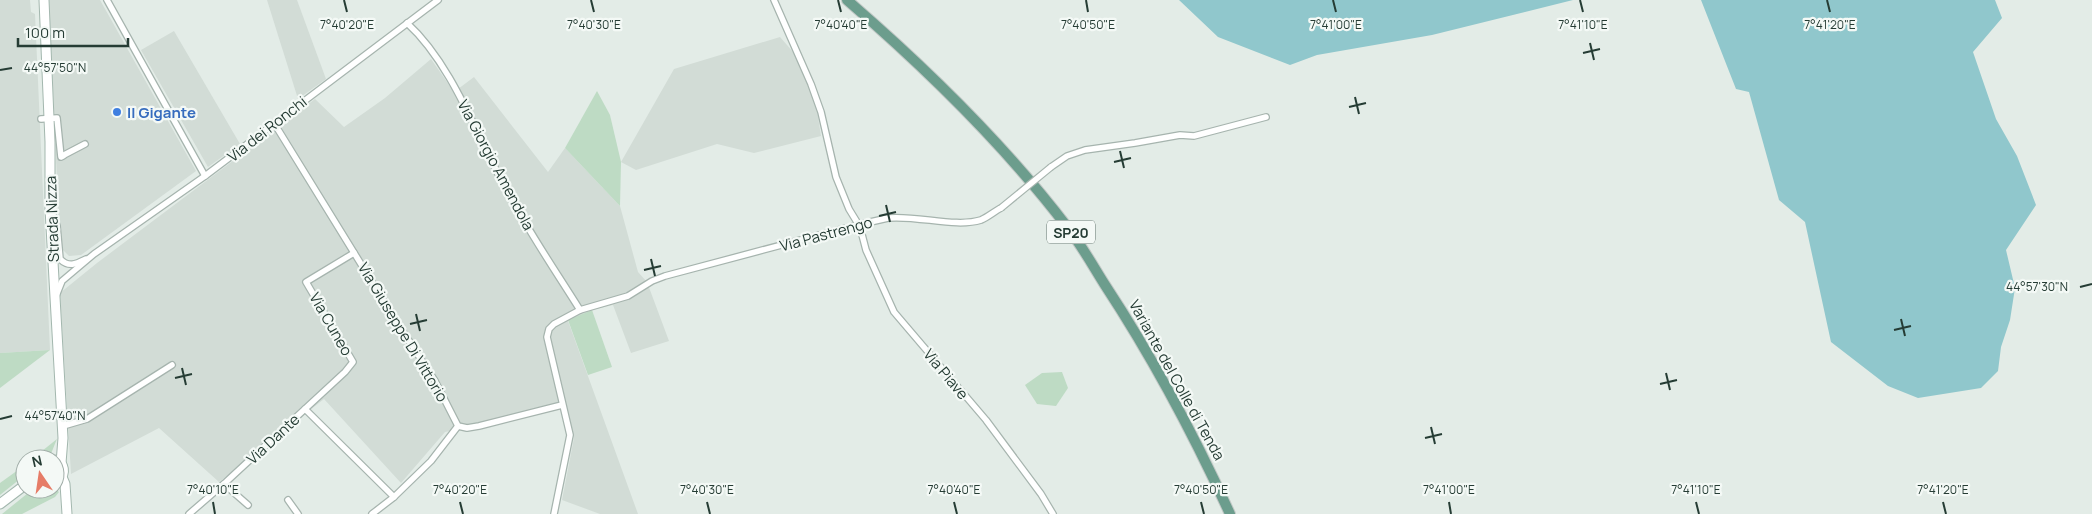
<svg xmlns="http://www.w3.org/2000/svg" width="2092" height="514" font-family="Manrope,sans-serif">
  <style>
    .built { fill: #d2dcd6 }
    .green { fill: #bedbc4 }
    .water { fill: #90c7cc }
    .lines { fill: none; stroke-linecap: round; stroke-linejoin: round }
    .street-casing { stroke: #a6b4ae; stroke-width: 8 }
    .secondary-casing { stroke: #a3b7ae; stroke-width: 11 }
    .primary-casing { stroke: #c2c8c6; stroke-width: 12 }
    .street { stroke: #fff; stroke-width: 5.5 }
    .secondary { stroke: #fff; stroke-width: 9 }
    .primary { stroke: #6c9d8d; stroke-width: 10 }
    .street-bridge-casing { stroke: #a6b4ae; stroke-width: 8; stroke-linecap: butt }
    .street-bridge { stroke: #fff; stroke-width: 5.5 }
    .ticks { fill: none; stroke: #253c34; stroke-width: 2 }
    .shop-dot { fill: #3f7fe0; stroke: #f4f9f6; stroke-width: 2 }
    .labels { text-anchor: middle; dominant-baseline: central; stroke-width: 4.5; stroke-linejoin: round; paint-order: stroke }
    .shield { fill: #f4f9f6; stroke: #63756e; stroke-width: 1 }
    .shield-label { font-size: 14px; font-weight: bold; fill: #253c34 }
    .shop-label { font-size: 15px; font-weight: bold; fill: #366cbe; stroke: #f4f9f6; text-anchor: start }
    .street-label { font-size: 15px; fill: #253c34; stroke: #f4f9f6 }
    .ticks-label { font-size: 12px; text-anchor: middle; fill: #253c34; stroke: #f4f9f6; stroke-width: 4.5; stroke-linejoin: round; paint-order: stroke }
  </style>
  <rect width="100%" height="100%" fill="#e3ece7"/>
  <!-- built -->
  <g class="built">
    <path d="M0 0H30L31 12 35 14 50 350 0 353Z"/>
    <path d="M49 0H100L196 171 81 255 69 256 60 247Z"/>
    <path d="M267 0H297L326 79 298 99Z"/>
    <path d="M174 31 240 144 208 167 141 50Z"/>
    <path d="M780 37 794 53 815 98 821 136 754 153 717 144 636 170 621 162 674 69Z"/>
    <path d="M431 59 454 92 474 77 548 172 565 148 620 206 638 272 647 282 669 341 631 353 613 305 592 310 568 321 638 514H600L562 500 574 438 565 406 445 432 401 483 324 399 219 482 159 428 71 474 60 293 97 263 315 99 344 127 385 98Z"/>
  </g>
  <!-- green -->
  <g class="green">
    <path d="M597 91 610 115 621 162 620 206 565 148Z"/>
    <path d="M592 310 612 367 588 375 568 320Z"/>
    <path d="M50 350 0 388V353Z"/>
    <path d="M1062 372 1068 388 1056 406 1037 404 1025 385 1042 373Z"/>
    <path d="M57 439C49 457 53 459 32 459Z"/>
    <path d="M25 465V475L0 495V483Z"/>
    <path d="M33 489H55L59 492 55 497 22 514H2Z"/>
  </g>
  <!-- water -->
  <g class="water">
    <path d="M1179 0H1573L1432 35 1317 55 1290 65 1218 37Z"/>
    <path d="M1701 0H1995L2002 18 1973 52 1996 119 2017 156 2036 205 2006 250 2015 288 2010 320 2001 347 1998 371 1981 388 1918 398 1888 386 1831 342 1805 222 1779 200 1749 92 1736 89Z"/>
  </g>
  <g class="lines">
    <defs>
      <g id="street">
        <path d="M107 0 205 176"/>
        <path d="M774 0 811 84 821 112 836 177 849 209 860 227 866 250 894 312 986 420 1041 494 1053 514"/>
        <path d="M407 23C452 64 477 136 506 189 528 231 555 270 580 310"/>
        <path d="M41 119 57 118 61 157 63 156"/>
        <path d="M274 123 393 316 435 381 458 426 467 428 479 426 562 405"/>
        <path d="M64 155 85 144"/>
        <path d="M1051 167 1067 156 1085 150 1135 143 1180 135 1194 136 1266 117"/>
        <path d="M53 215 57 226 60 259C69 268 76 264 86 259"/>
        <path d="M56 296 62 281 94 254 205 176 438 0"/>
        <path d="M305 409 394 497 372 514"/>
        <path d="M63 426 87 419 172 365"/>
        <path d="M224 484 248 505"/>
        <path d="M394 497 431 461 458 426"/>
        <path d="M288 500 298 514"/>
        <path d="M189 514 226 482 345 372 353 362 306 282 354 253"/>
        <path d="M554 514 570 435 547 337 549 329 554 324 580 310 628 296 652 281 665 276 857 225 888 218C918 215 955 228 981 220 988 217 995 211 1001 208"/>
      </g>
      <g id="secondary">
        <path d="M44 0 50 142V209L63 438 61 463"/>
        <path d="M55 460 61 463C66 471 63 479 55 482"/>
        <path d="M62 477 65 484 67 514"/>
        <path d="M0 504 25 485"/>
      </g>
      <path id="primary" d="M847 0C927 69 1004 144 1068 228 1082 246 1093 266 1105 285 1153 358 1194 435 1230 514"/>
    </defs>
    <!-- street casing -->
    <use href="#street" class="street-casing"/>
    <!-- secondary casing -->
    <use href="#secondary" class="secondary-casing"/>
    <!-- primary casing -->
    <use href="#primary" class="primary-casing"/>
    <!-- street -->
    <use href="#street" class="street"/>
    <!-- secondary -->
    <use href="#secondary" class="secondary"/>
    <!-- primary -->
    <use href="#primary" class="primary"/>
    <defs>
      <path id="street-bridge" d="M1001 208 1051 167"/>
    </defs>
    <!-- street-bridge casing -->
    <use href="#street-bridge" class="street-bridge-casing"/>
    <!-- street-bridge -->
    <use href="#street-bridge" class="street-bridge"/>
  </g>
  <!-- ticks -->
  <path class="ticks" d="M344 0 347 12M591 0 594 12M838 0 841 12M1086 0 1088 12M1333 0 1336 12M1580 0 1583 12M1827 0 1830 12M1590 43 1594 60M1583 53 1600 49M0 70 12 68M1355 97 1359 114M1349 107 1366 103M1120 151 1124 168M1114 162 1131 158M886 205 890 222M879 216 896 212M651 259 655 276M644 270 661 266M2080 287 2092 284M416 314 420 331M1901 319 1905 336M410 324 427 320M1894 330 1911 326M182 368 186 385M1666 373 1670 390M175 378 192 374M1660 384 1677 380M0 419 12 416M1431 427 1435 444M1425 438 1442 434M213 502 215 514M460 502 463 514M707 502 710 514M954 502 957 514M1201 502 1204 514M1449 502 1451 514M1696 502 1699 514M1943 502 1946 514"/>
  <!-- markers -->
  <circle class="shop-dot" cx="117" cy="112" r="5"/>
  <g class="labels">
    <!-- shield labels -->
    <rect class="shield" x="1047" y="220.5" width="48" height="23" rx="4"/>
    <g class="shield-label">
      <text x="1071" y="232">SP20</text>
    </g>
    <!-- shop labels -->
    <g class="shop-label">
      <text x="127" y="112">Il Gigante</text>
    </g>
    <!-- street labels -->
    <g class="street-label">
      <text transform="translate(267 129) rotate(-38)">Via dei Ronchi</text>
      <text transform="translate(496 165) rotate(62)">Via Giorgio Amendola</text>
      <text transform="translate(52 219) rotate(-92)">Strada Nizza</text>
      <text transform="translate(826 234) rotate(-15)">Via Pastrengo</text>
      <text transform="translate(331 324) rotate(60)">Via Cuneo</text>
      <text transform="translate(403 332) rotate(59)">Via Giuseppe Di Vittorio</text>
      <text transform="translate(946 374) rotate(50)">Via Piave</text>
      <text transform="translate(1177 380) rotate(61)">Variante del Colle di Tenda</text>
      <text transform="translate(273 439) rotate(-43)">Via Dante</text>
    </g>
  </g>
  <g class="ticks-label">
    <text x="347" y="29">7°40'20"E</text>
    <text x="594" y="29">7°40'30"E</text>
    <text x="841" y="29">7°40'40"E</text>
    <text x="1088" y="29">7°40'50"E</text>
    <text x="1336" y="29">7°41'00"E</text>
    <text x="1583" y="29">7°41'10"E</text>
    <text x="1830" y="29">7°41'20"E</text>
    <text x="55" y="72">44°57'50"N</text>
    <text x="2037" y="291">44°57'30"N</text>
    <text x="55" y="420">44°57'40"N</text>
    <text x="213" y="494">7°40'10"E</text>
    <text x="460" y="494">7°40'20"E</text>
    <text x="707" y="494">7°40'30"E</text>
    <text x="954" y="494">7°40'40"E</text>
    <text x="1201" y="494">7°40'50"E</text>
    <text x="1449" y="494">7°41'00"E</text>
    <text x="1696" y="494">7°41'10"E</text>
    <text x="1943" y="494">7°41'20"E</text>
  </g>
  <!-- north arrow -->
  <g transform="translate(40 474) rotate(347)"><circle r="24" fill="#f4f9f6" stroke="#a1ada8"/>
  <path d="M0-4L9 19L0 12L-9 19Z" fill="#e67c67"/>
  <text y="-8" font-size="14" font-weight="bold" text-anchor="middle" fill="#253c34">N</text>
  </g>
  <!-- scale -->
  <path d="M18 38v8h110v-8" fill="none" stroke="#253c34" stroke-width="2.5"/>
  <text x="25" y="38" font-size="15" fill="#253c34" stroke="#f4f9f6" stroke-width="4" paint-order="stroke">100 m</text>
</svg>
